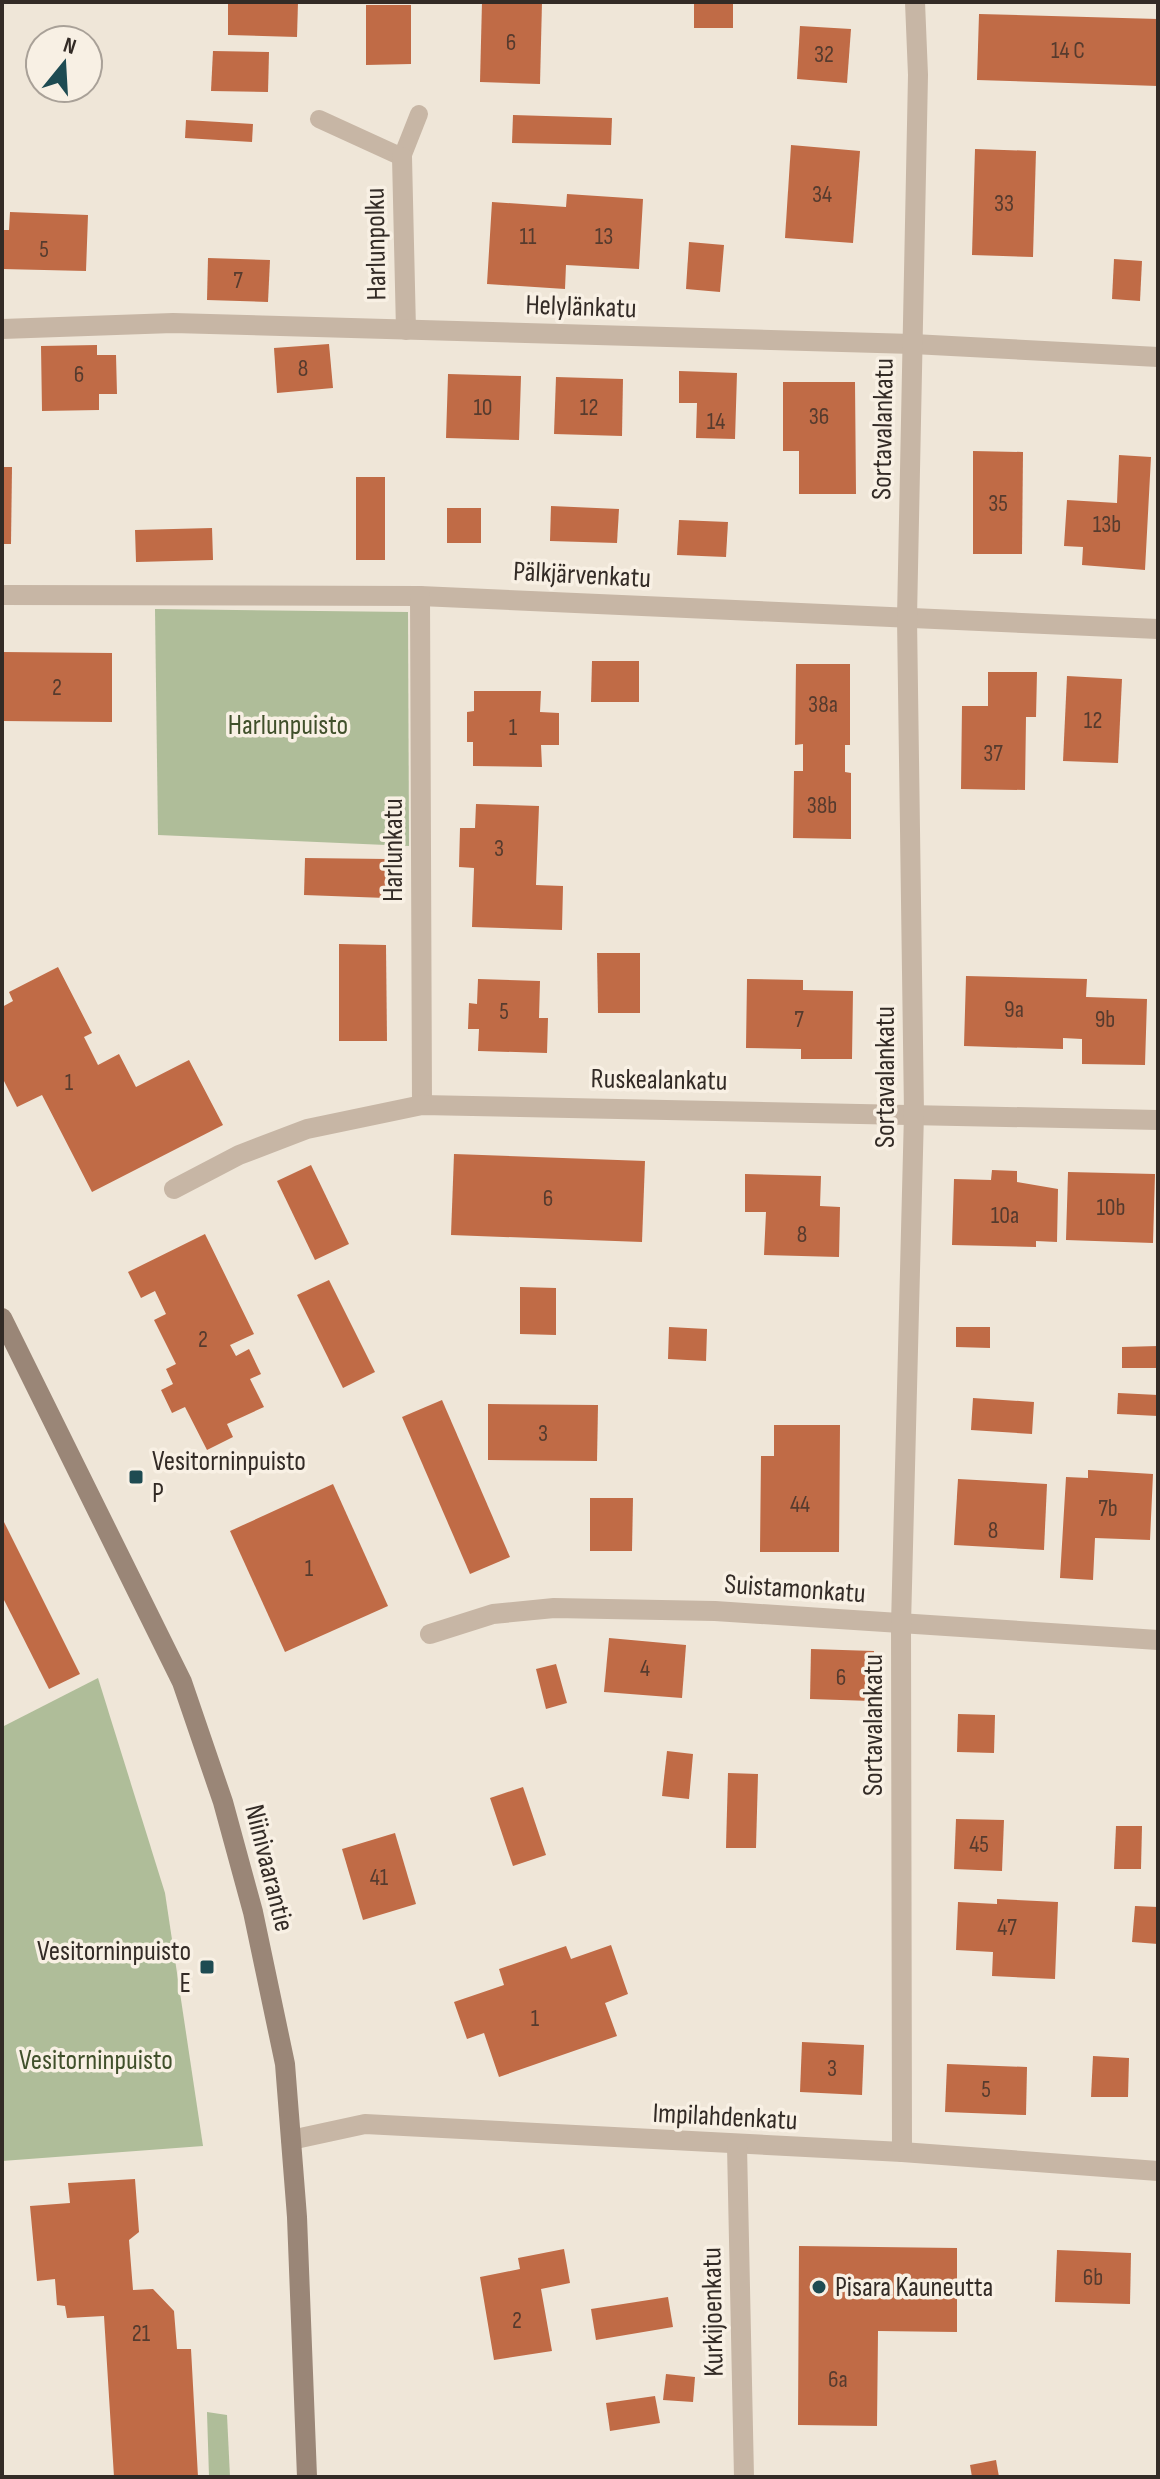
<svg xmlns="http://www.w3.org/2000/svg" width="1160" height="2479" font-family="'Sofia Sans Condensed',sans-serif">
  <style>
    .green { fill: #afbd99 }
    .building { fill: #c06b46 }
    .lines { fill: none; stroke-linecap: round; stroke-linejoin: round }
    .service { stroke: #c7b6a5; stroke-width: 18 }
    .minor { stroke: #c7b6a5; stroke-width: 20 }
    .secondary { stroke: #9a8677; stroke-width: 20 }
    .poi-dot { fill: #1e4b52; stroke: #f8f0e4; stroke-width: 3 }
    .labels { text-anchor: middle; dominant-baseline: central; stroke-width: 7; stroke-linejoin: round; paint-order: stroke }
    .number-label { font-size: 24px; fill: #563b2e }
    .street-label { font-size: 28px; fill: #332b26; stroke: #f8f0e4 }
    .park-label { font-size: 28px; fill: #40502b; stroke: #f8f0e4 }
    .poi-label { font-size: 28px; fill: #332b26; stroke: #f8f0e4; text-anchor: start }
  </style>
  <rect width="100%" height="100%" fill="#efe6d8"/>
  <!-- green -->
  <g class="green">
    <path d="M155 609 408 612 409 846 158 835Z"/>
    <path d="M98 1678 165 1893 203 2146 2 2161V1727Z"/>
    <path d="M207 2412 227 2415 230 2477H209Z"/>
  </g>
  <!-- building -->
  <g class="building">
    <path d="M228 2H298L297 37 228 35Z"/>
    <path d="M482 2H542L540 84 480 82Z"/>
    <rect x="694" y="2" width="39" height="26"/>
    <path d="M366 5H411V64L366 65Z"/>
    <path d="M979 14 1158 19V86L977 80Z"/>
    <path d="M800 26 851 29 847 83 797 79Z"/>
    <path d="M213 51 269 52 268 92 211 91Z"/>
    <path d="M513 115 612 118 611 145 512 143Z"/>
    <path d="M186 120 253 124 252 142 185 138Z"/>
    <path d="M791 145 860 151 853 243 785 238Z"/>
    <path d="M975 149 1036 151 1033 257 972 255Z"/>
    <path d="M567 194 643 199 639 269 566 265 565 289 487 284 492 202 566 207Z"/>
    <path d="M10 212 88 215 86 271 2 269V230H9Z"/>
    <path d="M689 242 724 245 720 292 686 289Z"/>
    <path d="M208 258 270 260 268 302 207 300Z"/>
    <path d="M1114 259 1142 261 1140 301 1112 299Z"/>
    <path d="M329 344 333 388 277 393 274 348Z"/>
    <path d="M97 345V355H116L117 394H99V410L42 411 41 346Z"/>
    <path d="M679 371 737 373 735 439 696 438 697 403H679Z"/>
    <path d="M448 374 521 376 519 440 446 438Z"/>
    <path d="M556 377 623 379 622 436 554 434Z"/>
    <path d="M783 382H855L856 494H799V451H783Z"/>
    <path d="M973 451 1023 452 1022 554H973Z"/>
    <path d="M1119 455 1151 457 1145 570 1082 565 1083 547 1064 546 1067 500 1117 503Z"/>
    <path d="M2 467H12L11 544H2Z"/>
    <rect x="356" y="477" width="29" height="83"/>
    <path d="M551 506 619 509 617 543 550 541Z"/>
    <rect x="447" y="508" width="34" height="35"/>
    <path d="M679 520 728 522 726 557 677 555Z"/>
    <path d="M212 528 213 560 136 562 135 530Z"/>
    <path d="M2 652 112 653V722L2 721Z"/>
    <path d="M592 661H639V702H591Z"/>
    <path d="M796 664H850V745H845V772L851 773V839L793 838 794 771H803V744L795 745Z"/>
    <path d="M988 672H1037L1036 717H1026L1025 790 961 789 962 706H988Z"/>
    <path d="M1067 676 1122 679 1118 763 1063 761Z"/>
    <path d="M474 691H541L540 712 559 713V745H541L542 767 473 766V742H467V712L474 711Z"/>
    <path d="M476 804 539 806 536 885 563 886 562 930 472 927 474 868 459 867 460 828H475Z"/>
    <path d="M305 858 387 859 386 898 304 895Z"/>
    <path d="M339 944 386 945 387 1041H339Z"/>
    <path d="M597 953H640V1013H598Z"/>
    <path d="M58 967 92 1033 84 1037 98 1065 119 1054 136 1087 189 1060 223 1125 92 1192 42 1095 17 1107 2 1077V1007L13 1001 9 992Z"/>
    <path d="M966 976 1087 979 1086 997 1147 999 1145 1065 1082 1064V1039L1063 1038V1049L964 1046Z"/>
    <path d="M478 979 540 981 539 1018H548L547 1053 478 1051 479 1029H468L469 1003 477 1004Z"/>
    <path d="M747 979 803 980V990L853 991 852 1059H801V1049L746 1048Z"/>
    <path d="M454 1154 645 1161 642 1242 451 1235Z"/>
    <path d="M311 1165 349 1244 315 1260 277 1181Z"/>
    <path d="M992 1170 1017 1171V1182L1058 1189 1057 1242 1036 1241V1247L952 1245 954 1179 991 1180Z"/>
    <path d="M1068 1172 1155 1174 1153 1243 1066 1240Z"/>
    <path d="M745 1174 821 1176 820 1206 840 1207 839 1257 764 1255 766 1212H745Z"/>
    <path d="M205 1234 254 1334 230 1345 236 1356 249 1349 261 1374 250 1379 264 1407 227 1424 233 1437 207 1450 185 1407 172 1413 161 1390 173 1384 166 1369 176 1364 154 1320 166 1314 155 1291 141 1298 128 1272Z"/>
    <path d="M329 1280 375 1372 343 1388 297 1295Z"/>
    <path d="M520 1287 556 1288V1335L520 1334Z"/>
    <path d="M669 1327 707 1329 706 1361 668 1359Z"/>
    <path d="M956 1327H990V1348L956 1347Z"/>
    <path d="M1158 1346V1368H1122V1347Z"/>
    <path d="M1118 1393 1158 1395V1416L1117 1414Z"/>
    <path d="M973 1398 1034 1402 1032 1434 971 1430Z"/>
    <path d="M442 1400 510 1557 470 1574 402 1417Z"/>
    <path d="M488 1404 598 1405 597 1461 488 1460Z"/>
    <path d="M774 1425H840L839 1552H760L761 1456H774Z"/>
    <path d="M1088 1470 1153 1474 1150 1540 1095 1538 1093 1580 1060 1578 1066 1477 1088 1478Z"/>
    <path d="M958 1479 1047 1484 1044 1550 954 1545Z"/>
    <path d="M333 1484 388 1606 285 1652 230 1531Z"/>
    <path d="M590 1498H633L632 1551H590Z"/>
    <path d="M2 1518 80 1674 49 1689 2 1596Z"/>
    <path d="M609 1638 686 1645 682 1698 604 1692Z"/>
    <path d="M811 1649 874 1651 872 1701 810 1699Z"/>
    <path d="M556 1664 567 1703 546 1709 536 1669Z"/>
    <path d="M958 1714 995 1715 994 1753 957 1752Z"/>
    <path d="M667 1751 693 1754 689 1799 662 1796Z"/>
    <path d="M728 1773 758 1774 756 1848H726Z"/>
    <path d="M523 1787 546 1855 513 1866 490 1798Z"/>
    <path d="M956 1819 1004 1820 1002 1871 954 1869Z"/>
    <path d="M1116 1826H1142L1141 1869H1114Z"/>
    <path d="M395 1833 416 1904 363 1920 342 1849Z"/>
    <path d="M997 1899 1058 1902 1055 1979 992 1976 993 1952 956 1950 958 1902 997 1904Z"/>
    <path d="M1135 1906 1158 1907V1944L1132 1942Z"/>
    <path d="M611 1945 628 1994 605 2003 617 2036 499 2077 484 2033 467 2039 454 2002 504 1985 499 1969 566 1946 571 1959Z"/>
    <path d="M802 2042 864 2045 862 2095 800 2092Z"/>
    <path d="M1093 2056 1129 2058 1128 2097H1091Z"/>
    <path d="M947 2064 1027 2067 1026 2115 945 2112Z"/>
    <path d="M135 2179 139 2232 129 2240 133 2290 153 2289 174 2311 177 2349H191L198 2477H114L104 2316 67 2318 65 2306 57 2305 55 2279 37 2281 30 2206 70 2203 68 2183Z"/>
    <path d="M799 2246 957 2248V2332L878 2331 877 2426 798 2425Z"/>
    <path d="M564 2249 570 2283 541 2289 552 2351 494 2360 480 2277 520 2269 518 2258Z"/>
    <path d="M1057 2250 1131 2253 1130 2304 1055 2302Z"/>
    <path d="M668 2297 673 2327 596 2340 591 2309Z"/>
    <path d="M666 2374 695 2377 693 2402 663 2400Z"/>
    <path d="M655 2396 660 2423 610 2431 606 2403Z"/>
    <path d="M996 2460 999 2477H972L970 2465Z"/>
  </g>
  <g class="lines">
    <!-- service -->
    <path class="service" d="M319 119 402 157 419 114"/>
    <!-- minor -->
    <g class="minor">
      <path d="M402 157 406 330"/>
      <path d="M2 329 173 323 913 344 1158 357"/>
      <path d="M2 595 420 596 1158 629"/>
      <path d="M420 596 422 1105"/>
      <path d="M174 1189 239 1155 307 1129 422 1105 1158 1120"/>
      <path d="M430 1634 493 1614 554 1608 715 1611 1158 1640"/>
      <path d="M291 2140 365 2124 902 2152 1158 2171"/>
      <path d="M737 2146 744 2477"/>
      <path d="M902 2152 901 1625 914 1113 907 618 918 75 915 2"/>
    </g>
    <!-- secondary -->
    <path class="secondary" d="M2 1318 182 1682 223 1802 253 1912 285 2064 297 2217 307 2477"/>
  </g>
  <!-- markers -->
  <g class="poi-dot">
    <rect x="128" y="1469" width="16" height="16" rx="4"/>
    <rect x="199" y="1959" width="16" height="16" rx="4"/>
    <circle cx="819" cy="2287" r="8"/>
  </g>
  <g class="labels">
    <!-- number labels -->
    <g class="number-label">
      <text x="511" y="42">6</text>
      <text x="1068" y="50">14 C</text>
      <text x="824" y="54">32</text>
      <text x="822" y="194">34</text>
      <text x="1004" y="203">33</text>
      <text x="528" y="236">11</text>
      <text x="604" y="236">13</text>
      <text x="44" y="249">5</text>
      <text x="238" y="280">7</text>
      <text x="303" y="368">8</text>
      <text x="79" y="374">6</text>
      <text x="483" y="407">10</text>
      <text x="589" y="407">12</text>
      <text x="819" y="416">36</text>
      <text x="716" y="421">14</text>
      <text x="998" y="503">35</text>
      <text x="1107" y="524">13b</text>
      <text x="57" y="687">2</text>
      <text x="823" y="704">38a</text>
      <text x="1093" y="720">12</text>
      <text x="513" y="727">1</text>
      <text x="993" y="753">37</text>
      <text x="822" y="805">38b</text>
      <text x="499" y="848">3</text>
      <text x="1014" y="1009">9a</text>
      <text x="504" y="1011">5</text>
      <text x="799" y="1019">7</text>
      <text x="1105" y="1019">9b</text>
      <text x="69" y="1082">1</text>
      <text x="548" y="1198">6</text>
      <text x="1111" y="1207">10b</text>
      <text x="1005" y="1215">10a</text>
      <text x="802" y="1234">8</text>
      <text x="203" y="1339">2</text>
      <text x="543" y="1433">3</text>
      <text x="800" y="1504">44</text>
      <text x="1108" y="1508">7b</text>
      <text x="993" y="1530">8</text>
      <text x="309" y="1568">1</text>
      <text x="645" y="1668">4</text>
      <text x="841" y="1677">6</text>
      <text x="979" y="1844">45</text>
      <text x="379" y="1877">41</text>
      <text x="1007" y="1927">47</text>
      <text x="535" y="2018">1</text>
      <text x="832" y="2068">3</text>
      <text x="986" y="2089">5</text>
      <text x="1093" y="2277">6b</text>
      <text x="517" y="2320">2</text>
      <text x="141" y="2333">21</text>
      <text x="838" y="2379">6a</text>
    </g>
    <!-- street labels -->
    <g class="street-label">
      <text transform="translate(376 244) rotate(-91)">Harlunpolku</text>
      <text transform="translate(581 307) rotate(2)">Helylänkatu</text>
      <text transform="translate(883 429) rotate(-89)">Sortavalankatu</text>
      <text transform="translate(582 575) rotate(3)">Pälkjärvenkatu</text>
      <text transform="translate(393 850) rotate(-90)">Harlunkatu</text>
      <text transform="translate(885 1077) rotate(-90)">Sortavalankatu</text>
      <text transform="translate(659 1080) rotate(1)">Ruskealankatu</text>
      <text transform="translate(795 1589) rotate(4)">Suistamonkatu</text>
      <text transform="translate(873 1725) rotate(-90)">Sortavalankatu</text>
      <text transform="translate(269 1868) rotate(76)">Niinivaarantie</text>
      <text transform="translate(725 2117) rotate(3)">Impilahdenkatu</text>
      <text transform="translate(713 2312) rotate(-91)">Kurkijoenkatu</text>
    </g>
    <!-- park labels -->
    <g class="park-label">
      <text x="288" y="725">Harlunpuisto</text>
      <text x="96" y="2060">Vesitorninpuisto</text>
    </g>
    <!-- poi labels -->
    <g class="poi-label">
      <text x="152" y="1461">Vesitorninpuisto<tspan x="152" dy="32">P</tspan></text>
      <text x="191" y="1951" text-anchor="end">Vesitorninpuisto<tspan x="191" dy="32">E</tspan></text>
      <text x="835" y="2287">Pisara Kauneutta</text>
    </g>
  </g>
  <!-- border -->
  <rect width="1160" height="2479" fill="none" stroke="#332b26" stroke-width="8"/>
  <!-- north arrow -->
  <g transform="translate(64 64) rotate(18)"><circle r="38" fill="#f8f0e4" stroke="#a9a198" stroke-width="2"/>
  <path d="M0-6L14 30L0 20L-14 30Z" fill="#1e4b52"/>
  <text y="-12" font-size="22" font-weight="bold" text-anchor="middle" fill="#332b26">N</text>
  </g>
</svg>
